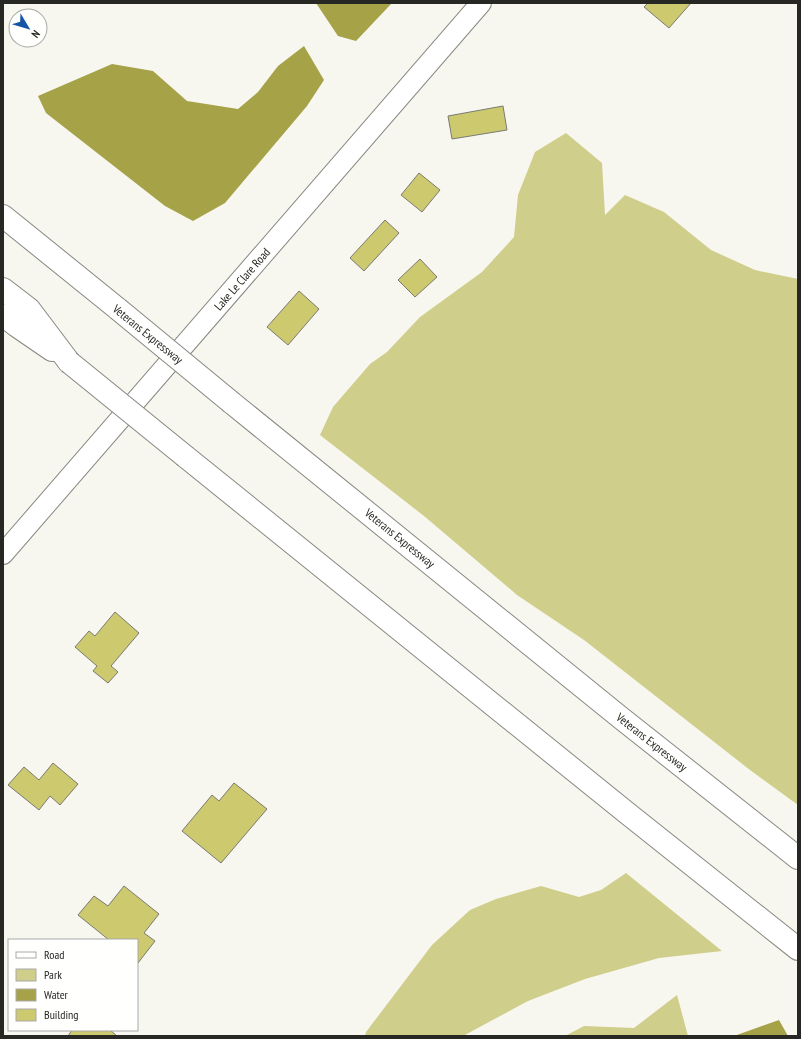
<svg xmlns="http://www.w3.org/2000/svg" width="801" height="1039" font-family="'PT Sans Narrow',sans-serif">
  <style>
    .green { fill: #cfce8a }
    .water { fill: #a5a247 }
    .building { fill: #cdc96f; stroke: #7a7a74 }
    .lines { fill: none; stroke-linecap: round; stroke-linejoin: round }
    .street-casing { stroke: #888882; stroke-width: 22 }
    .highway-casing { stroke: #888882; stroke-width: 24 }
    .street { stroke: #fff; stroke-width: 20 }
    .highway { stroke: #fff; stroke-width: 22 }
    .highway-bridge-casing { stroke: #888882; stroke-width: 24; stroke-linecap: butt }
    .highway-bridge { stroke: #fff; stroke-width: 22 }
    .labels { text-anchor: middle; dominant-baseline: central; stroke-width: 3; stroke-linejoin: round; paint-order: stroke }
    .street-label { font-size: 12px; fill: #272724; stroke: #fffffe }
  </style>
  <rect width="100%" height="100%" fill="#f7f7f0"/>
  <!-- green -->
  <g class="green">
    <path d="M566 133 602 163 605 215 625 195 664 212 711 250 755 270 798 279V805L750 770 584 640 517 595 424 516 320 435 333 407 370 364 387 352 420 317 482 272 514 237 518 195 535 152Z"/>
    <path d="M626 873 722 951 659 958 585 979 528 1001 463 1036H365L366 1032 432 945 470 910 496 899 541 886 579 897 601 890Z"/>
    <path d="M677 995 688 1036H565L584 1026 634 1028Z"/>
  </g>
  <!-- water -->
  <g class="water">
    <path d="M316 3H392L356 41 338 36Z"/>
    <path d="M304 46 324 80 307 106 225 203 193 221 165 206 46 113 38 96 112 64 153 71 187 101 238 109 258 92 278 66Z"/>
    <path d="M779 1020 788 1036H734Z"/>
  </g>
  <!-- building -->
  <g class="building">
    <path d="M648 3H691L669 28 644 7Z"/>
    <path d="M503 106 507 130 452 139 448 116Z"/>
    <path d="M419 173 440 190 422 212 401 195Z"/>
    <path d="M385 220 399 233 364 271 350 258Z"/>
    <path d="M420 259 437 277 415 297 398 280Z"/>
    <path d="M299 291 319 309 288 345 267 327Z"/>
    <path d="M115 612 139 633 111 666 118 672 108 683 93 671 97 666 75 647 89 631 95 636Z"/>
    <path d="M53 763 78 784 60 805 50 796 39 810 8 785 24 767 39 780Z"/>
    <path d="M234 783 267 809 221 863 182 831 212 795 219 801Z"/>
    <path d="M124 886 159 914 144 933 155 941 138 963 137 962V940H109L78 915 94 896 108 906Z"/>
    <path d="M72 1030H110L117 1036H68Z"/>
  </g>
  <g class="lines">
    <defs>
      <path id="street" d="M3 554 481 3"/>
      <g id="highway">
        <path d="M3 216 118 309"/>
        <path d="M3 289 29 309 69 362"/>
        <path d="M3 315 17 326 52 350"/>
        <path d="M232 403 621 718 798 858"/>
        <path d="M186 457 627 813 798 949"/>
      </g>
    </defs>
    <!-- street casing -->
    <use href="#street" class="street-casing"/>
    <!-- highway casing -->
    <use href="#highway" class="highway-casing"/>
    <!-- street -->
    <use href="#street" class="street"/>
    <!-- highway -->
    <use href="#highway" class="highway"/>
    <defs>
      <g id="highway-bridge">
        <path d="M118 309 232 403"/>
        <path d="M69 362 186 457"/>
      </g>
    </defs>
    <!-- highway-bridge casing -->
    <use href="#highway-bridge" class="highway-bridge-casing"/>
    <!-- highway-bridge -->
    <use href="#highway-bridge" class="highway-bridge"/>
  </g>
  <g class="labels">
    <!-- street labels -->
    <g class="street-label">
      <text transform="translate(242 279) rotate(-49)">Lake Le Clare Road</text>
      <text transform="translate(148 334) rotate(39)">Veterans Expressway</text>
      <text transform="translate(400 538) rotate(39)">Veterans Expressway</text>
      <text transform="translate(652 742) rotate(38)">Veterans Expressway</text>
    </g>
  </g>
  <!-- border -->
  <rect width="801" height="1039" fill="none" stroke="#272724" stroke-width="8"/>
  <!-- legend -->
  <rect x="8" y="939" width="130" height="92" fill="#fffffe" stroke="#a9a9a7"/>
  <rect x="16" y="952" width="20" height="6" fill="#ffffff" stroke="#a9a9a7"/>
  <text x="44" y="959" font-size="12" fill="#272724">Road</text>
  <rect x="16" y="969" width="20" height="12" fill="#cfce8a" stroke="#a9a9a7"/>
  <text x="44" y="979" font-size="12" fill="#272724">Park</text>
  <rect x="16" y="989" width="20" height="12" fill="#a5a247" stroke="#a9a9a7"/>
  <text x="44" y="999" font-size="12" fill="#272724">Water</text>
  <rect x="16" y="1009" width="20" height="12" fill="#cdc96f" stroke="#a9a9a7"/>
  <text x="44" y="1019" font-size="12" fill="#272724">Building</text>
  <!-- north arrow -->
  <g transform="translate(28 28) rotate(128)"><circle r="19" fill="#fffffe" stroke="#a9a9a7"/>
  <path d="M0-3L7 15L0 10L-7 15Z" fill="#1655a5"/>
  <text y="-6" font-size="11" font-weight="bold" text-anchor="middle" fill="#272724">N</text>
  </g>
</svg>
